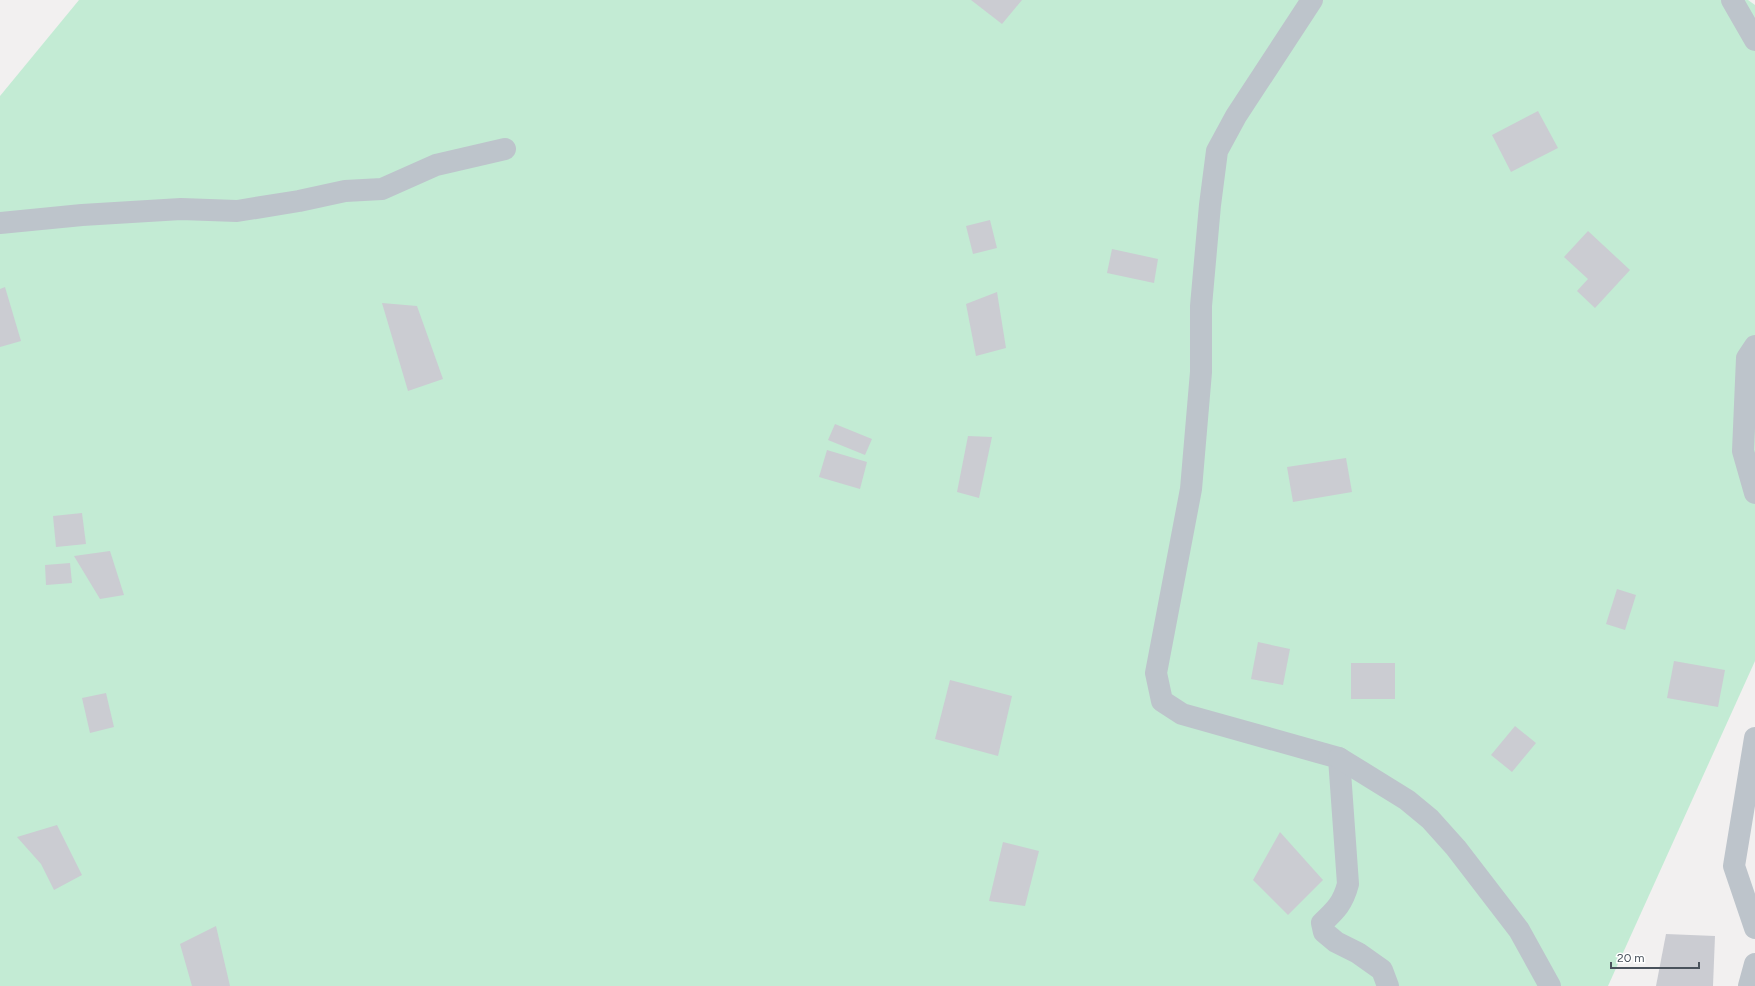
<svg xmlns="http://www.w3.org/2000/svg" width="1755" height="986" font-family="Figtree,sans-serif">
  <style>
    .green { fill: #c3ebd4 }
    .building { fill: #cbccd2 }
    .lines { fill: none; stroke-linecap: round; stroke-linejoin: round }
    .minor { stroke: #bdc4cb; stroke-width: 22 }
  </style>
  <rect width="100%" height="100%" fill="#f2f0f0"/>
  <!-- green -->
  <path class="green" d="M79 0H1748L1755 5V661L1608 986H0V96Z"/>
  <!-- building -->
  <g class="building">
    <path d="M971 0H1022L1002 24Z"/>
    <path d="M1538 111 1558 148 1511 172 1492 135Z"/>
    <path d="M990 220 997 248 973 254 966 226Z"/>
    <path d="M1588 231 1630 270 1595 308 1577 291 1588 279 1564 257Z"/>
    <path d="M1112 249 1158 259 1154 283 1107 273Z"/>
    <path d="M5 287 21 341 0 347V289Z"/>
    <path d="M997 292 1006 348 976 356 966 304Z"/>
    <path d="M382 303 417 306 443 379 408 391Z"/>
    <path d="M835 424 872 439 865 455 828 440Z"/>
    <path d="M968 436 992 437 979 498 957 492Z"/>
    <path d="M827 450 867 462 860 489 819 477Z"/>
    <path d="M1346 458 1352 492 1293 502 1287 467Z"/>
    <path d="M82 513 86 544 56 547 53 516Z"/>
    <path d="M110 551 124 595 100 599 74 556Z"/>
    <path d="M70 563 72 583 46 585 45 565Z"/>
    <path d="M1617 589 1636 595 1625 630 1606 624Z"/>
    <path d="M1258 642 1290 649 1283 685 1251 679Z"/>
    <path d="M1674 661 1725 670 1718 707 1667 698Z"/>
    <rect x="1351" y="663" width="44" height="36"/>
    <path d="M950 680 1012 696 998 756 935 739Z"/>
    <path d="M106 693 114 727 90 733 82 698Z"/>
    <path d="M1515 726 1536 743 1512 772 1491 755Z"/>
    <path d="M57 825 82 875 54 890 41 864 17 837Z"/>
    <path d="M1280 832 1323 880 1288 915 1253 880Z"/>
    <path d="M1003 842 1039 851 1025 906 989 901Z"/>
    <path d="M216 926 230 986H192L180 944Z"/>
    <path d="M1666 934 1715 936 1713 986H1656Z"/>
  </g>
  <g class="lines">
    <!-- minor -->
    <g class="minor">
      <path d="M1312 0 1236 116 1217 151 1210 205 1201 306V372L1191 489 1156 673 1162 701 1182 714 1339 758 1348 884C1343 903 1336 910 1322 923L1324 932 1336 942 1358 953 1382 970 1388 986"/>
      <path d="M1732 0 1755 40"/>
      <path d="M0 223 82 215 181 209 237 211 299 201 345 191 382 189 436 165 505 149"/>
      <path d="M1755 346 1747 358 1743 451 1755 493"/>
      <path d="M1755 738 1734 866 1755 928"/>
      <path d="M1339 758 1407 800 1430 819 1456 848 1519 930 1550 986"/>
      <path d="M1749 986 1755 964"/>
    </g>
  </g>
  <!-- scale -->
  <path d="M1611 962v6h88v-6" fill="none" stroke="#4a525c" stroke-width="2"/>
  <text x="1617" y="962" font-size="12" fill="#4a525c" stroke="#ffffff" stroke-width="3" paint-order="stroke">20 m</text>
</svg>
